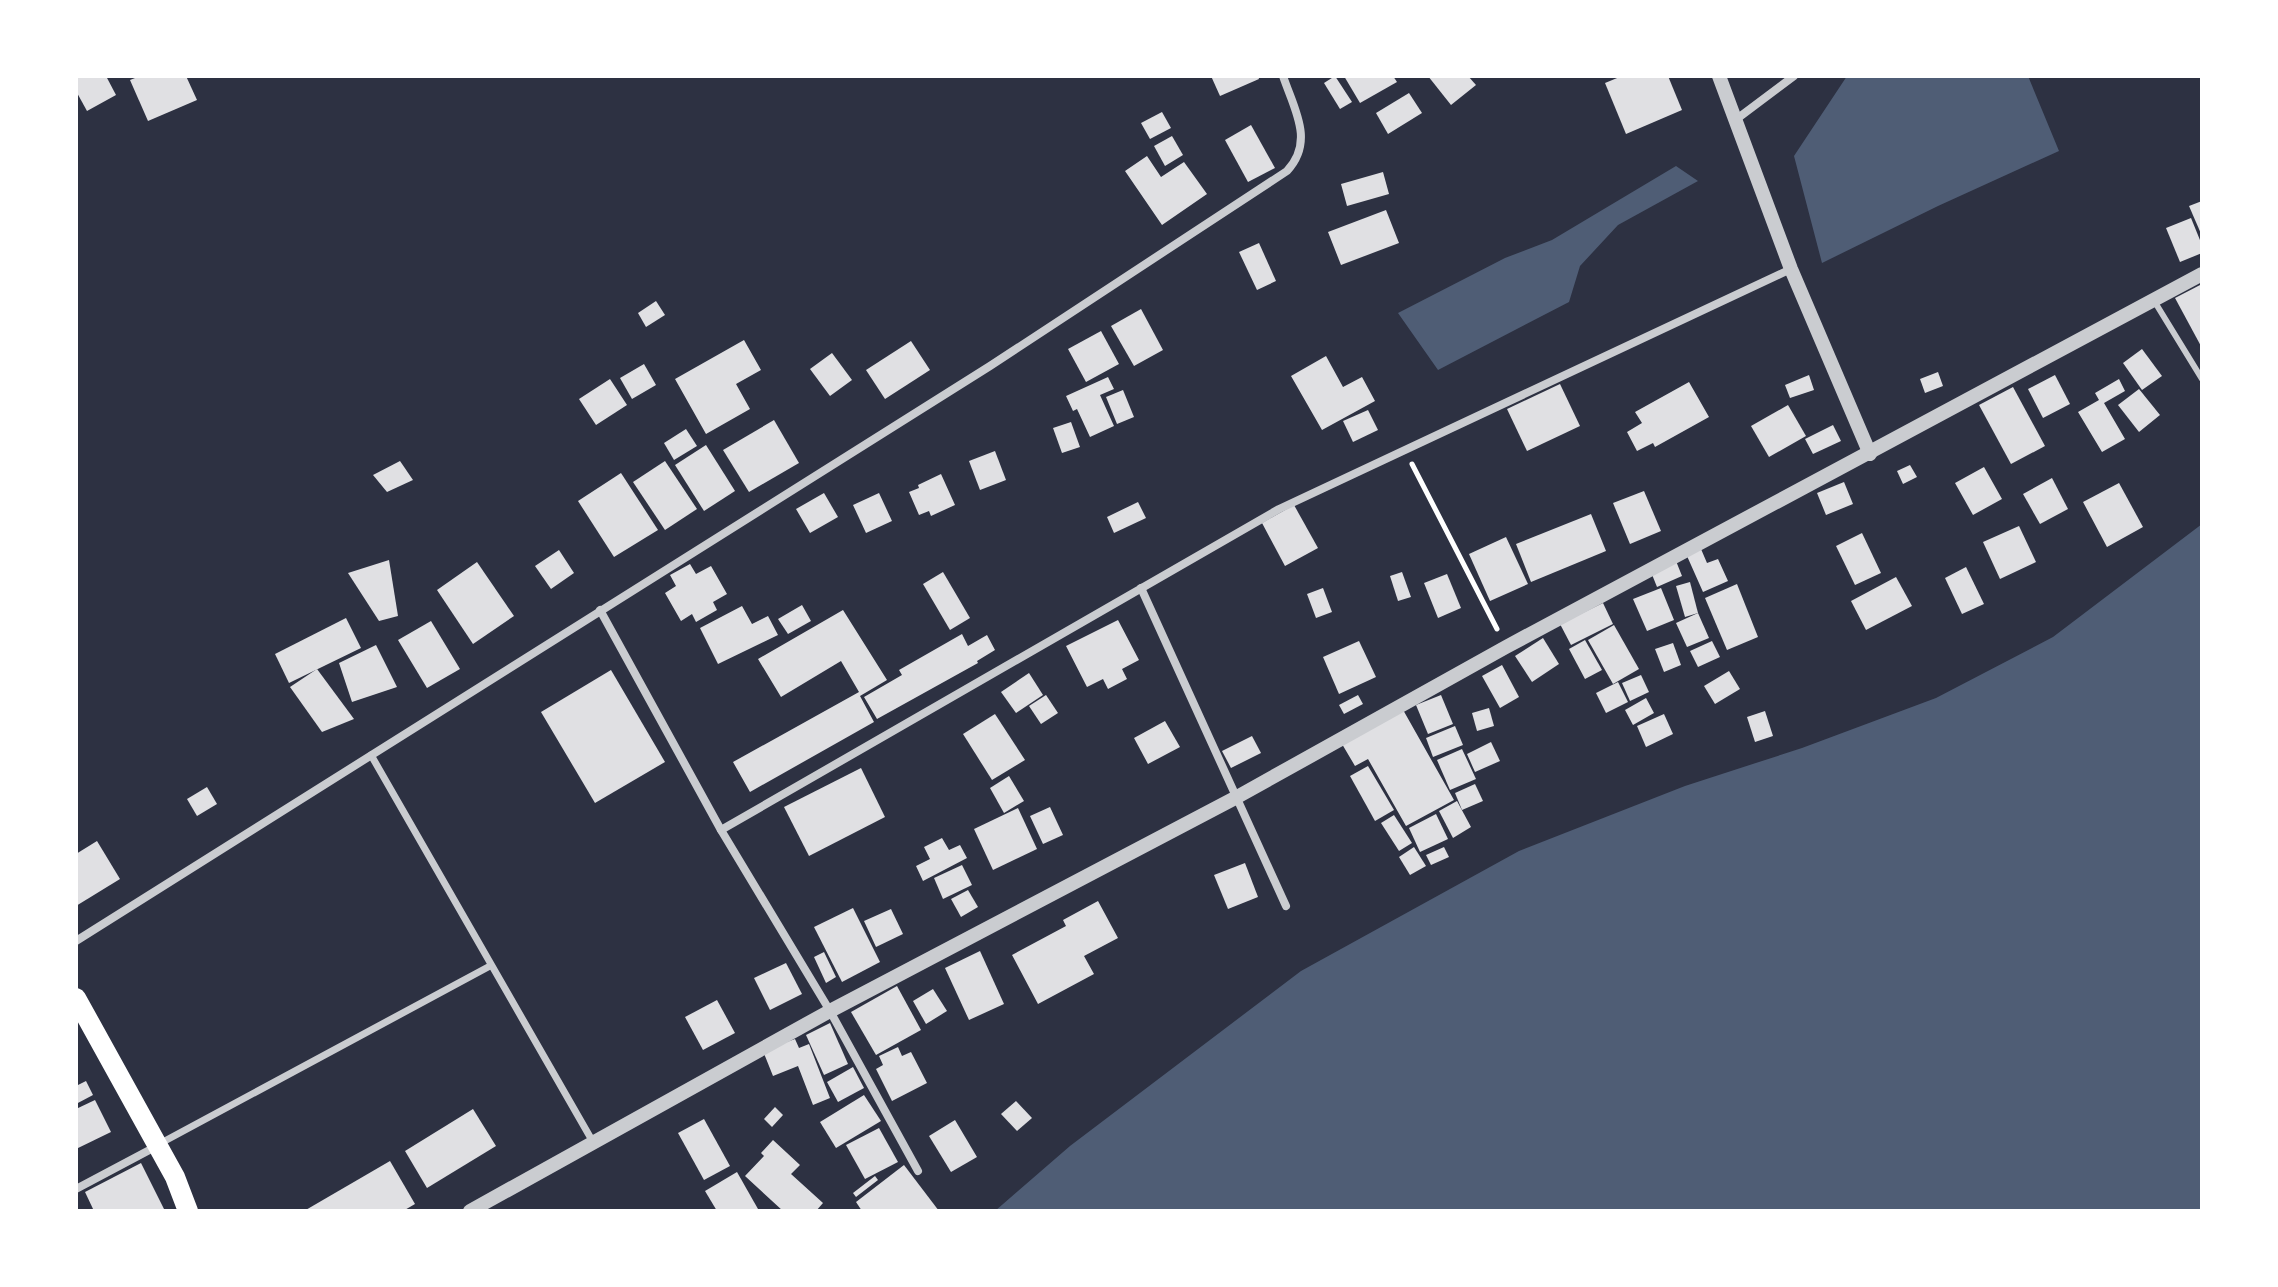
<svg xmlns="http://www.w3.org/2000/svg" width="2278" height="1287" font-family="'Noto Serif',serif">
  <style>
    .water { fill: #4f5d75 }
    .building { fill: #e0e0e3 }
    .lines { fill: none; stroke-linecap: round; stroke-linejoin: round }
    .path { stroke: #fff; stroke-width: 5 }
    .service { stroke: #caccd0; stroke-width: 6 }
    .pedestrian { stroke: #caccd0; stroke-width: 7 }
    .minor { stroke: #caccd0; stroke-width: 8 }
    .tertiary { stroke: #caccd0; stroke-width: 14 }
    .primary { stroke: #fff; stroke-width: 20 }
  </style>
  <rect width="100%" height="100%" fill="#2d3142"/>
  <!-- water -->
  <g class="water">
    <path d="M1847 76H2028L2059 151 1938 206 1822 263 1794 156Z"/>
    <path d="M1676 166 1698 181 1618 225 1580 266 1569 302 1438 370 1398 313 1505 258 1552 240Z"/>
    <path d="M2202 524V1211H995L1070 1146 1301 971 1519 851 1685 786 1802 748 1936 698 2053 637Z"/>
  </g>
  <!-- building -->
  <g class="building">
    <path d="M76 76H106L116 95 87 111 76 91Z"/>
    <path d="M140 76H186L197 100 148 121 130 80Z"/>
    <path d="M1211 76H1258L1259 79 1220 96Z"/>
    <path d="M1335 76 1352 102 1340 109 1324 83Z"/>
    <path d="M1344 76H1393L1397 82 1360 103Z"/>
    <path d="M1428 76H1468L1476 85 1451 105Z"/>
    <path d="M1622 76H1668L1682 110 1626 134 1605 83Z"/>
    <path d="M1409 93 1422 113 1388 134 1376 113Z"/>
    <path d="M1162 112 1171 128 1150 139 1141 123Z"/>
    <path d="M1251 125 1275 168 1248 182 1225 140Z"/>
    <path d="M1172 136 1183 155 1165 166 1154 146Z"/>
    <path d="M1147 156 1161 177 1184 162 1207 194 1162 225 1125 171Z"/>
    <path d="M1383 172 1389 194 1347 206 1341 184Z"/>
    <path d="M2202 201V236L2189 206Z"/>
    <path d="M1386 210 1399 243 1341 265 1328 232Z"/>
    <path d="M2191 218 2202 245V253L2180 262 2166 228Z"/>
    <path d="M1259 243 1276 281 1257 290 1239 252Z"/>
    <path d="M2202 284V348L2175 298Z"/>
    <path d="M656 301 665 315 646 327 638 313Z"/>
    <path d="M1141 309 1163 350 1134 366 1111 326Z"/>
    <path d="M1101 331 1119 364 1086 382 1068 349Z"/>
    <path d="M744 340 761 370 736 384 750 409 706 434 675 379Z"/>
    <path d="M911 341 930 370 885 399 866 370Z"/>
    <path d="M2142 349 2162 376 2142 390 2123 363Z"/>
    <path d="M832 353 852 380 830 396 810 369Z"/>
    <path d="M1326 356 1343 387 1362 377 1375 401 1322 430 1291 376Z"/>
    <path d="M644 364 656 385 632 399 620 378Z"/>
    <path d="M1938 372 1943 386 1925 393 1920 379Z"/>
    <path d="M1809 375 1814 390 1790 398 1785 385Z"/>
    <path d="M2055 375 2070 404 2043 418 2028 389Z"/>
    <path d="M1108 377 1114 389 1100 395 1114 426 1090 437 1077 409 1073 411 1066 396Z"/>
    <path d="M610 379 627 405 596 425 579 399Z"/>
    <path d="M2119 379 2125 391 2104 403 2125 439 2102 452 2078 412 2099 400 2095 393Z"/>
    <path d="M1689 382 1709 417 1655 447 1653 443 1637 451 1627 432 1642 423 1635 412Z"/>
    <path d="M1560 384 1580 426 1527 451 1507 409Z"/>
    <path d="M2013 387 2045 446 2011 464 1979 405Z"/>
    <path d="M2139 389 2160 415 2139 432 2118 405Z"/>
    <path d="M1123 390 1134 417 1117 424 1106 397Z"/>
    <path d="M1788 405 1806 436 1769 457 1751 426Z"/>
    <path d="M1368 410 1378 430 1353 442 1343 421Z"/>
    <path d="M774 420 799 463 749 492 723 450Z"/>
    <path d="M1071 422 1080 447 1062 453 1053 428Z"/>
    <path d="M1833 425 1841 441 1813 454 1805 439Z"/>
    <path d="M686 429 697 446 674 460 664 443Z"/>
    <path d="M706 445 735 491 704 511 675 465Z"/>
    <path d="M995 451 1006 480 980 490 969 461Z"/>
    <path d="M400 461 413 480 387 492 373 475Z"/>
    <path d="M665 461 697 509 665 530 633 482Z"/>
    <path d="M1910 465 1917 477 1903 484 1897 471Z"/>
    <path d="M1984 467 2002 499 1973 515 1955 483Z"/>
    <path d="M621 473 658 530 614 557 578 501Z"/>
    <path d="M941 474 955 505 931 516 929 511 919 515 909 492 919 488 918 485Z"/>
    <path d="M2052 478 2068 509 2040 524 2023 494Z"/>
    <path d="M1844 482 1853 504 1826 515 1817 493Z"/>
    <path d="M2119 483 2143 527 2107 547 2083 502Z"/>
    <path d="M1644 491 1661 531 1630 544 1613 503Z"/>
    <path d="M824 493 838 517 810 533 796 509Z"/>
    <path d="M879 493 892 521 866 533 853 505Z"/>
    <path d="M1138 502 1146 518 1114 533 1107 517Z"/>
    <path d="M1294 505 1318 548 1285 566 1262 523Z"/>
    <path d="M1591 514 1606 551 1531 582 1516 544Z"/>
    <path d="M2019 526 2036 562 2000 579 1983 542Z"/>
    <path d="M1862 533 1881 573 1855 585 1836 546Z"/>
    <path d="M1506 537 1528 584 1490 601 1469 554Z"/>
    <path d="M1701 549 1707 563 1718 559 1728 581 1703 592 1687 556Z"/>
    <path d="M559 550 574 573 551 589 535 566Z"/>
    <path d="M389 560 398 616 379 621 348 573Z"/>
    <path d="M1676 561 1682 576 1657 587 1651 572Z"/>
    <path d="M477 562 514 616 473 644 437 590Z"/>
    <path d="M690 564 696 574 711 566 727 594 713 602 717 610 696 622 692 614 681 621 665 593 676 586 670 575Z"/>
    <path d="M1966 567 1984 604 1962 614 1945 578Z"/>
    <path d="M943 572 970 618 950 630 923 584Z"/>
    <path d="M1402 572 1411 597 1398 601 1390 576Z"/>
    <path d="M1447 574 1461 608 1438 618 1424 583Z"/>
    <path d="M1896 577 1912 606 1866 630 1851 601Z"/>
    <path d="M1690 582 1698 613 1685 617 1676 586Z"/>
    <path d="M1737 584 1758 637 1727 650 1705 598Z"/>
    <path d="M1323 588 1332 612 1316 618 1307 594Z"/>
    <path d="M1661 588 1674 620 1647 631 1633 599Z"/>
    <path d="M1603 603 1613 624 1571 645 1560 624Z"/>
    <path d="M802 605 811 621 788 634 778 619Z"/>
    <path d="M742 606 752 624 768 616 778 635 718 664 700 628Z"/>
    <path d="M843 610 887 680 860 696 874 722 750 792 733 762 859 692 841 661 781 697 758 659Z"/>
    <path d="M1698 613 1709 638 1687 647 1676 623Z"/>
    <path d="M346 618 361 648 289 683 275 654Z"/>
    <path d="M1118 620 1139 660 1122 669 1127 679 1108 689 1103 679 1087 687 1066 646Z"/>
    <path d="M431 621 460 669 427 688 398 640Z"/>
    <path d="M1614 625 1639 669 1613 684 1588 640Z"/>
    <path d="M962 634 968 646 987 635 995 650 977 661 978 663 877 719 864 697 902 675 899 670Z"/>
    <path d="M1543 638 1559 664 1532 682 1515 656Z"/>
    <path d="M1585 640 1602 670 1585 679 1569 649Z"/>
    <path d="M1359 641 1376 677 1339 694 1323 657Z"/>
    <path d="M1712 641 1720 657 1698 667 1690 651Z"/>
    <path d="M1673 643 1681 665 1664 672 1655 649Z"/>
    <path d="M376 645 397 687 352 702 339 663Z"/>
    <path d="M1502 665 1519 697 1500 708 1482 676Z"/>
    <path d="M317 669 354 719 322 732 290 687Z"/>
    <path d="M611 670 665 762 595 803 541 712Z"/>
    <path d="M1729 671 1740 689 1715 704 1704 686Z"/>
    <path d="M1029 673 1043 695 1016 713 1001 692Z"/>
    <path d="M1641 675 1649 692 1630 701 1622 683Z"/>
    <path d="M1618 682 1628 702 1606 713 1596 693Z"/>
    <path d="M1046 695 1058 713 1041 724 1029 706Z"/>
    <path d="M1358 695 1363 704 1344 714 1339 705Z"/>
    <path d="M1441 695 1453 724 1428 734 1416 705Z"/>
    <path d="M1646 698 1654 713 1633 725 1625 710Z"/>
    <path d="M1402 708 1454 800 1406 826 1368 759 1355 766 1342 744Z"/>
    <path d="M1489 708 1494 726 1477 731 1472 713Z"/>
    <path d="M1765 711 1773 736 1755 742 1747 717Z"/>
    <path d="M995 714 1025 760 992 780 963 734Z"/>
    <path d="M1664 714 1673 734 1646 747 1637 726Z"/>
    <path d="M1165 721 1180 747 1148 764 1134 738Z"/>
    <path d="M1455 726 1463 745 1433 757 1426 738Z"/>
    <path d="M1252 736 1261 753 1231 768 1222 751Z"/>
    <path d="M1491 742 1500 761 1475 772 1467 754Z"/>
    <path d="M1462 749 1476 779 1450 790 1437 760Z"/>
    <path d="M1368 766 1394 810 1375 821 1350 776Z"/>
    <path d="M861 768 885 817 809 856 784 807Z"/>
    <path d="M1009 776 1024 801 1004 813 990 788Z"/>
    <path d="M1475 784 1483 801 1462 810 1455 793Z"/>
    <path d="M207 787 217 804 197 816 187 799Z"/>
    <path d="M1457 801 1471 827 1453 838 1439 811Z"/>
    <path d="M1050 807 1063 835 1043 844 1030 816Z"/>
    <path d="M1018 808 1037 849 993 870 974 829Z"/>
    <path d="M1436 814 1448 839 1420 852 1409 828Z"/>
    <path d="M1394 815 1412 843 1399 851 1381 823Z"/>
    <path d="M942 838 949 850 960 845 967 858 923 881 916 866 930 859 924 847Z"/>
    <path d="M97 841 120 879 76 906V854Z"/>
    <path d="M1414 847 1426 866 1410 875 1399 857Z"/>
    <path d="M1444 847 1449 857 1431 865 1426 855Z"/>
    <path d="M1245 863 1258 897 1228 909 1214 875Z"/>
    <path d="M962 865 972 885 943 899 934 878Z"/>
    <path d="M968 890 978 907 961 917 951 899Z"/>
    <path d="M1098 901 1118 938 1084 956 1094 974 1038 1004 1012 955 1066 926 1063 920Z"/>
    <path d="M853 908 880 962 842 982 814 927Z"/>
    <path d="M891 909 903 934 876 947 864 921Z"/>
    <path d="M980 951 1004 1004 969 1020 945 968Z"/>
    <path d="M824 952 836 977 826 983 814 957Z"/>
    <path d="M786 963 802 994 770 1010 754 978Z"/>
    <path d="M897 986 921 1030 876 1055 851 1012Z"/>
    <path d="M933 989 947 1011 926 1024 913 1001Z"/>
    <path d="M717 1000 735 1033 703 1050 685 1017Z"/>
    <path d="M830 1023 848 1064 824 1075 806 1035Z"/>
    <path d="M795 1039 799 1048 809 1044 830 1098 813 1105 798 1066 773 1076 763 1051Z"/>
    <path d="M898 1047 902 1056 911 1052 927 1083 892 1101 876 1069 883 1065 879 1056Z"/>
    <path d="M853 1067 864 1088 838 1102 827 1082Z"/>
    <path d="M86 1081 93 1095 76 1104V1086Z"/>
    <path d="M864 1095 881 1121 836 1148 820 1122Z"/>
    <path d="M95 1100 111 1132 76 1149V1109Z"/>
    <path d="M1016 1101 1032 1118 1017 1131 1001 1114Z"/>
    <path d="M775 1107 783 1115 772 1127 764 1119Z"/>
    <path d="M473 1109 496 1146 427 1188 405 1151Z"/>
    <path d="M704 1119 730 1166 704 1180 678 1133Z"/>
    <path d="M955 1120 977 1157 951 1172 929 1136Z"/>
    <path d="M879 1128 898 1162 865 1179 846 1145Z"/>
    <path d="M773 1140 800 1165 791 1174 823 1203 816 1211H783L745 1176 764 1156 761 1153Z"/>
    <path d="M390 1161 415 1204 403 1211H304Z"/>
    <path d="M141 1163 164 1209 159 1211H94L85 1192Z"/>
    <path d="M904 1165 939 1211H862L856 1202Z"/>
    <path d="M737 1172 758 1209 717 1211 705 1191Z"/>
    <path d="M875 1176 878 1180 856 1197 853 1193Z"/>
  </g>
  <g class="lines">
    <!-- path -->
    <path class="path" d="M1412 464 1497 629"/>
    <!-- service -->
    <path class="service" d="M2153 299 2202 379"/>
    <!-- pedestrian -->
    <g class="pedestrian">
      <path d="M371 755 593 1142"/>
      <path d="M161 1143 490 966"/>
    </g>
    <!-- minor -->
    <g class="minor">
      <path d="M1734 121 1794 76"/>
      <path d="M1141 588 1286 906"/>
      <path d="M600 610 721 830 830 1011 918 1171"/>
      <path d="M721 830 1279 509 1791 269"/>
      <path d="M76 941 990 366 1287 171C1315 141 1294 109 1283 76"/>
      <path d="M76 1189 157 1146"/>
    </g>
    <!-- tertiary -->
    <g class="tertiary">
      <path d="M1719 76 1791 269 1870 454"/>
      <path d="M470 1211 830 1011 1237 797 1506 647 2202 274"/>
    </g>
    <!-- primary -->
    <path class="primary" d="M76 998 175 1177 188 1211"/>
  </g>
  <!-- border -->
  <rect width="2278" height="1287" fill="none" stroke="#ffffff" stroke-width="156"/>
</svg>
